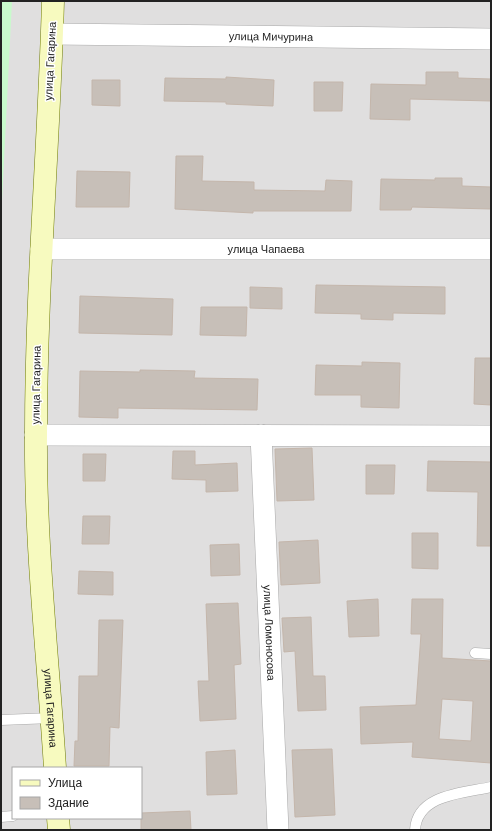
<svg xmlns="http://www.w3.org/2000/svg" width="492" height="831" font-family="'DM Sans',sans-serif">
  <style>
    .residential { fill: #e0dfdf; fill-rule: evenodd }
    .park { fill: #c8facc }
    .building { fill: #c7bfb8; stroke: #c4b6ab; fill-rule: evenodd }
    .lines { fill: none; stroke-linecap: round; stroke-linejoin: round }
    .lane-casing { stroke: #a9a9a9; stroke-width: 11 }
    .street-casing { stroke: #a9a9a9; stroke-width: 22 }
    .secondary-casing { stroke: #707d05; stroke-width: 23 }
    .lane { stroke: #fff; stroke-width: 10 }
    .street { stroke: #fff; stroke-width: 21 }
    .secondary { stroke: #f7fabf; stroke-width: 22 }
    .labels { text-anchor: middle; dominant-baseline: central; stroke-width: 3; stroke-linejoin: round; paint-order: stroke }
    .street-label { font-size: 11px; fill: #222; stroke: #fff }
  </style>
  <rect width="100%" height="100%" fill="#f2efe9"/>
  <!-- residential -->
  <path class="residential" d="M1 1H491V830H1ZM13 768H141V818H13Z"/>
  <!-- park -->
  <path class="park" d="M1 1H12L1 221Z"/>
  <!-- building -->
  <g class="building">
    <path d="M426 72H458V78L491 79V101L410 99V120L370 119 371 84 426 85Z"/>
    <path d="M226 77 274 80 273 106 226 104V102L164 101 165 78 226 79Z"/>
    <path d="M92 80H120V106L92 105Z"/>
    <path d="M314 82H343L342 111H314Z"/>
    <path d="M176 156H203L202 181 254 182V190L325 191 326 180 352 181 351 211H253V213L175 209Z"/>
    <path d="M77 171 130 172 129 207H76Z"/>
    <path d="M435 178H462V186L491 187V209L412 207 411 210H380L381 179 435 180Z"/>
    <path d="M316 285 445 287V314L393 313V320L361 319V314L315 313Z"/>
    <path d="M250 287 282 288V309L250 308Z"/>
    <path d="M80 296 173 299 172 335 79 333Z"/>
    <path d="M201 307H247L246 336 200 335Z"/>
    <path d="M475 358H491V405L474 404Z"/>
    <path d="M362 362 400 363 399 408 361 407V395H315L316 365 362 366Z"/>
    <path d="M140 370 195 371 194 378 258 379 257 410 118 408V418L79 417 80 371 140 372Z"/>
    <path d="M312 448 314 500 277 501 275 449Z"/>
    <path d="M173 451H195V465L237 463 238 491 206 492V480L172 479Z"/>
    <path d="M83 454H106L105 481H83Z"/>
    <path d="M428 461 491 462V546H477L478 492 427 491Z"/>
    <path d="M366 465H395L394 494H366Z"/>
    <path d="M83 516H110L109 544H82Z"/>
    <path d="M412 533H438V569L412 568Z"/>
    <path d="M318 540 320 583 281 585 279 542Z"/>
    <path d="M239 544 240 575 211 576 210 545Z"/>
    <path d="M79 571 113 572V595L78 594Z"/>
    <path d="M378 599 379 636 349 637 347 601Z"/>
    <path d="M412 599H443L442 658 491 661V763L412 757 413 742 361 744 360 707 416 705 421 634H411ZM442 699 473 701 471 741 439 739Z"/>
    <path d="M238 603 241 664 234 665 236 719 200 721 198 681H209L206 604Z"/>
    <path d="M311 617 313 676H325L326 710 298 711 295 651 284 652 282 618Z"/>
    <path d="M99 620H123L119 728 110 727 109 766H74L75 741H78L79 676H98Z"/>
    <path d="M332 749 335 815 295 817 292 750Z"/>
    <path d="M235 750 237 794 207 795 206 752Z"/>
    <path d="M190 811 191 830H141V813Z"/>
  </g>
  <g class="lines">
    <defs>
      <g id="lane">
        <path d="M475 653 491 654"/>
        <path d="M1 720 52 718"/>
        <path d="M1 817 13 816"/>
        <path d="M415 830C417 794 464 793 491 787"/>
      </g>
      <g id="street">
        <path id="s1" d="M52 34 491 39"/>
        <path id="s2" d="M41 249H491"/>
        <path d="M35 435 491 436"/>
        <path id="s3" d="M261 435 278 830"/>
      </g>
      <g id="secondary">
        <path id="s4" d="M53 1C49 145 36 289 36 433 35 544 48 657 55 768"/>
        <path d="M58 818 59 830"/>
      </g>
    </defs>
    <!-- lane casing -->
    <use href="#lane" class="lane-casing"/>
    <!-- street casing -->
    <use href="#street" class="street-casing"/>
    <!-- secondary casing -->
    <use href="#secondary" class="secondary-casing"/>
    <!-- lane -->
    <use href="#lane" class="lane"/>
    <!-- street -->
    <use href="#street" class="street"/>
    <!-- secondary -->
    <use href="#secondary" class="secondary"/>
  </g>
  <g class="labels">
    <!-- street labels -->
    <g class="street-label">
      <text stroke="none"><textPath href="#s1" startOffset="219">улица Мичурина</textPath></text>
      <text transform="translate(50 61) rotate(-87)">улица Гагарина</text>
      <text stroke="none"><textPath href="#s2" startOffset="225">улица Чапаева</textPath></text>
      <text transform="translate(36 385) rotate(-89)">улица Гагарина</text>
      <text stroke="none"><textPath href="#s3" startOffset="198">улица Ломоносова</textPath></text>
      <text stroke="none"><textPath href="#s4" startOffset="708">улица Гагарина</textPath></text>
    </g>
  </g>
  <!-- border -->
  <rect width="492" height="831" fill="none" stroke="#222222" stroke-width="4"/>
  <!-- legend -->
  <rect x="12" y="767" width="130" height="52" fill="#ffffff" stroke="#a7a7a7"/>
  <rect x="20" y="780" width="20" height="6" fill="#f7fabf" stroke="#a7a7a7"/>
  <text x="48" y="787" font-size="12" fill="#222222">Улица</text>
  <rect x="20" y="797" width="20" height="12" fill="#c7bfb8" stroke="#a7a7a7"/>
  <text x="48" y="807" font-size="12" fill="#222222">Здание</text>
</svg>
